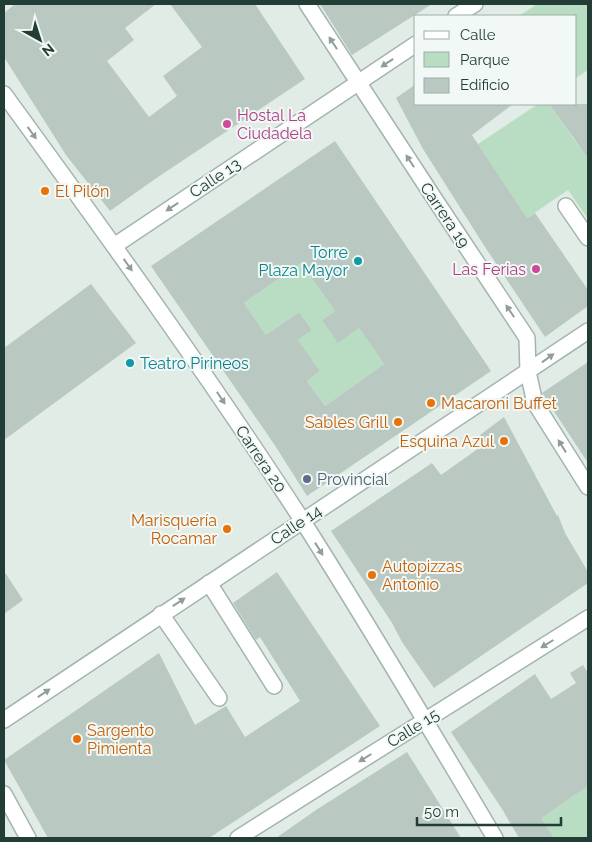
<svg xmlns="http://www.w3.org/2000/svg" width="592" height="842" font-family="Raleway,sans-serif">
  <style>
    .green { fill: #b9ddc2 }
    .building { fill: #b9c9c2; fill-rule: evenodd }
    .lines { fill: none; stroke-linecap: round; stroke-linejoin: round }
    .minor-casing { stroke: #a4b4ae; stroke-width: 18 }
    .minor { stroke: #fff; stroke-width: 15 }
    .oneway { fill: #909e9a }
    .hotel-dot { fill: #d1479c; stroke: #f1f8f5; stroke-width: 2 }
    .food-dot { fill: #e8710a; stroke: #f1f8f5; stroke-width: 2 }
    .culture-dot { fill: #0f9aa8; stroke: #f1f8f5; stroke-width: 2 }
    .service-dot { fill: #5c6f8a; stroke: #f1f8f5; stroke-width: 2 }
    .labels { text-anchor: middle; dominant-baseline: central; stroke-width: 4; stroke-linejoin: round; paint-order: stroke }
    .hotel-label { font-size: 16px; fill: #b23c85; stroke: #f1f8f5; text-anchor: start }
    .street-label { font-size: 16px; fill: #213d35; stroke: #f1f8f5 }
    .food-label { font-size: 16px; fill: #c56008; stroke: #f1f8f5; text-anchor: start }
    .culture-label { font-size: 16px; fill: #0d838f; stroke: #f1f8f5; text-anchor: end }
    .service-label { font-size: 16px; fill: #4e5e75; stroke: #f1f8f5; text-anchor: start }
  </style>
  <rect width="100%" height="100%" fill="#e1ece7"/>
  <!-- green -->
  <g class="green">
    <path d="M537 4H587L588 6V70L576 78V16H519Z"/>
    <path d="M538 104H549L588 159V219L568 190 527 218 478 144Z"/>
    <path d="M301 263 335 311 322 320 359 328 384 364 325 406 307 381 320 371 312 359 267 362 312 330 299 312 266 335 244 303Z"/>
    <path d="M588 786V838H554L538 815 556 794 563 803Z"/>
  </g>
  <!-- building -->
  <g class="building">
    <path d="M15 4H156L125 28 134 40 107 61 149 117 177 96 163 76 202 47 170 4H255L305 79 155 179 110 211 66 155 4 57V13Z"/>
    <path d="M320 4H432L352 55Z"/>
    <path d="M416 84V104H513L472 135 527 218 535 213 588 290V306L545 337 485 247 423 149 396 98Z"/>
    <path d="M549 104H588V159L573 137Z"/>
    <path d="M335 141 491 371 307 496 274 444 151 266ZM301 263 335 311 322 320 338 343 359 328 384 364 325 406 307 381 320 371 298 340 312 330 299 312 266 335 244 303Z"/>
    <path d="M91 284 136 343 4 440V348Z"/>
    <path d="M588 362V463L542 393Z"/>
    <path d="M504 417 557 516 558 515 565 533 588 572V583L434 688 402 642 392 623 331 531 432 463 441 475 486 443 480 435Z"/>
    <path d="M4 571 23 600 4 614Z"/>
    <path d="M277 572 380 726 209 838H48L4 760 159 653 195 725 226 706 245 737 300 701 260 637 256 640 233 603Z"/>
    <path d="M583 665 588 673V786L541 818 554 838H519L502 809 451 732 535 674 551 699 576 683 570 673Z"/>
    <path d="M407 752 461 838H276L316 810Z"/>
  </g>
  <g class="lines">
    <defs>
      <g id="minor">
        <path d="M307 4 434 198 527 338 528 372 535 403 588 487"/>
        <path d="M456 16 475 4"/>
        <path d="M4 94C106 234 208 375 302 520 369 625 432 732 495 838"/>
        <path d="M566 206 588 238"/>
        <path d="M114 246 416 44"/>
        <path d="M209 583 274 686"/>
        <path d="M161 614 219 698"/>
        <path d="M4 720 588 331"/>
        <path d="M4 794 28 838"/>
        <path d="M238 838 588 618"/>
      </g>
    </defs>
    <!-- minor casing -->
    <use href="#minor" class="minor-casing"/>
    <!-- minor -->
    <use href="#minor" class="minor"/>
  </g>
  <!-- one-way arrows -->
  <defs><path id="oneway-solid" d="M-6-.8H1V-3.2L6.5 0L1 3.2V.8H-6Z" transform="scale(1.25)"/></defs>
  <g class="oneway">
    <use href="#oneway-solid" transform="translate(333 43) rotate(-123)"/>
    <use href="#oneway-solid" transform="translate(387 63) rotate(146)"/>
    <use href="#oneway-solid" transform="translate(32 133) rotate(54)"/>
    <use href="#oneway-solid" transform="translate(410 161) rotate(-123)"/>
    <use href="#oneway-solid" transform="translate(172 207) rotate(146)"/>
    <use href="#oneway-solid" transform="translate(128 265) rotate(55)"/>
    <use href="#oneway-solid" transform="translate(510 311) rotate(-124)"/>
    <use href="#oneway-solid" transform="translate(548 358) rotate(-36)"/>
    <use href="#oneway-solid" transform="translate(221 398) rotate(56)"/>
    <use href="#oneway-solid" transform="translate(562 446) rotate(-122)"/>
    <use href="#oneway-solid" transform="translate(319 549) rotate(58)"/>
    <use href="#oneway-solid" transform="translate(179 602) rotate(-33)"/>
    <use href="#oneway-solid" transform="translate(547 644) rotate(148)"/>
    <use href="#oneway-solid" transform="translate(44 693) rotate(-34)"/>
    <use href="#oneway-solid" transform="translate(365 758) rotate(148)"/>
  </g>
  <!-- markers -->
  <g class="hotel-dot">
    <circle cx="227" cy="124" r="5"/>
    <circle cx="536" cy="269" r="5"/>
  </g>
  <g class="food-dot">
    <circle cx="45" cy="191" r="5"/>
    <circle cx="431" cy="403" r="5"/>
    <circle cx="398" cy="422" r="5"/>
    <circle cx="504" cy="441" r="5"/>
    <circle cx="227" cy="529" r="5"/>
    <circle cx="372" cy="575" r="5"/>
    <circle cx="77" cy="739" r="5"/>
  </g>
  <g class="culture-dot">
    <circle cx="358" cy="261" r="5"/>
    <circle cx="130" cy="363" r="5"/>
  </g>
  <circle class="service-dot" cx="307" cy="479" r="5"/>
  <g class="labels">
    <!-- hotel labels -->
    <g class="hotel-label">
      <text x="237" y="115">Hostal La<tspan x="237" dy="18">Ciudadela</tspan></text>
      <text x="526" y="269" text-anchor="end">Las Ferias</text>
    </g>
    <!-- street labels -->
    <g class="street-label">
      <text transform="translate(215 178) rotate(-34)">Calle 13</text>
      <text transform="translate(445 215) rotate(56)">Carrera 19</text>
      <text transform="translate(261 459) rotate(56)">Carrera 20</text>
      <text transform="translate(296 525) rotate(-34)">Calle 14</text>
      <text transform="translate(413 728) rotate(-32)">Calle 15</text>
    </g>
    <!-- food labels -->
    <g class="food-label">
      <text x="55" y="191">El Pilón</text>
      <text x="441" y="403">Macaroni Buffet</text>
      <text x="388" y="422" text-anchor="end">Sables Grill</text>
      <text x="494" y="441" text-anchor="end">Esquina Azul</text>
      <text x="217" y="520" text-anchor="end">Marisquería<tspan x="217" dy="18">Rocamar</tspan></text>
      <text x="382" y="566">Autopizzas<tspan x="382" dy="18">Antonio</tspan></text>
      <text x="87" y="730">Sargento<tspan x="87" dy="18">Pimienta</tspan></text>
    </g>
    <!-- culture labels -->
    <g class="culture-label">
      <text x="348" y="252">Torre<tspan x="348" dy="18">Plaza Mayor</tspan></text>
      <text x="140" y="363" text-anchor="start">Teatro Pirineos</text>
    </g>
    <!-- service labels -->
    <g class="service-label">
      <text x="317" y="479">Provincial</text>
    </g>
  </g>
  <!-- border -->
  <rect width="592" height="842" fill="none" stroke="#213d35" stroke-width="10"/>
  <!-- legend -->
  <rect x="414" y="15" width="162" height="90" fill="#f1f8f5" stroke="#9eada8"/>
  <rect x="424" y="31" width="25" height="8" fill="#ffffff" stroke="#9eada8"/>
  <text x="460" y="40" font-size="15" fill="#213d35">Calle</text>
  <rect x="424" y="52" width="25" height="15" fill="#b9ddc2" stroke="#9eada8"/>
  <text x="460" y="65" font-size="15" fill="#213d35">Parque</text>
  <rect x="424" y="78" width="25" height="15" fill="#b9c9c2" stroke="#9eada8"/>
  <text x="460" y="90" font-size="15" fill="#213d35">Edificio</text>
  <!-- north arrow -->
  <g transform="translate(40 40) rotate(141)" stroke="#f1f8f5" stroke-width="4" paint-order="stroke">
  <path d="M0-4L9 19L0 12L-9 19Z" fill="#213d35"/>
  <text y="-8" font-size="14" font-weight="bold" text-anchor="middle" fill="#213d35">N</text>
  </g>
  <!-- scale -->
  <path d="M417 817v8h144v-8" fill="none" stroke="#213d35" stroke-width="2.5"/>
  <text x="424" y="817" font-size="15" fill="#213d35" stroke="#f1f8f5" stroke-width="4" paint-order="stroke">50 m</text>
</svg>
